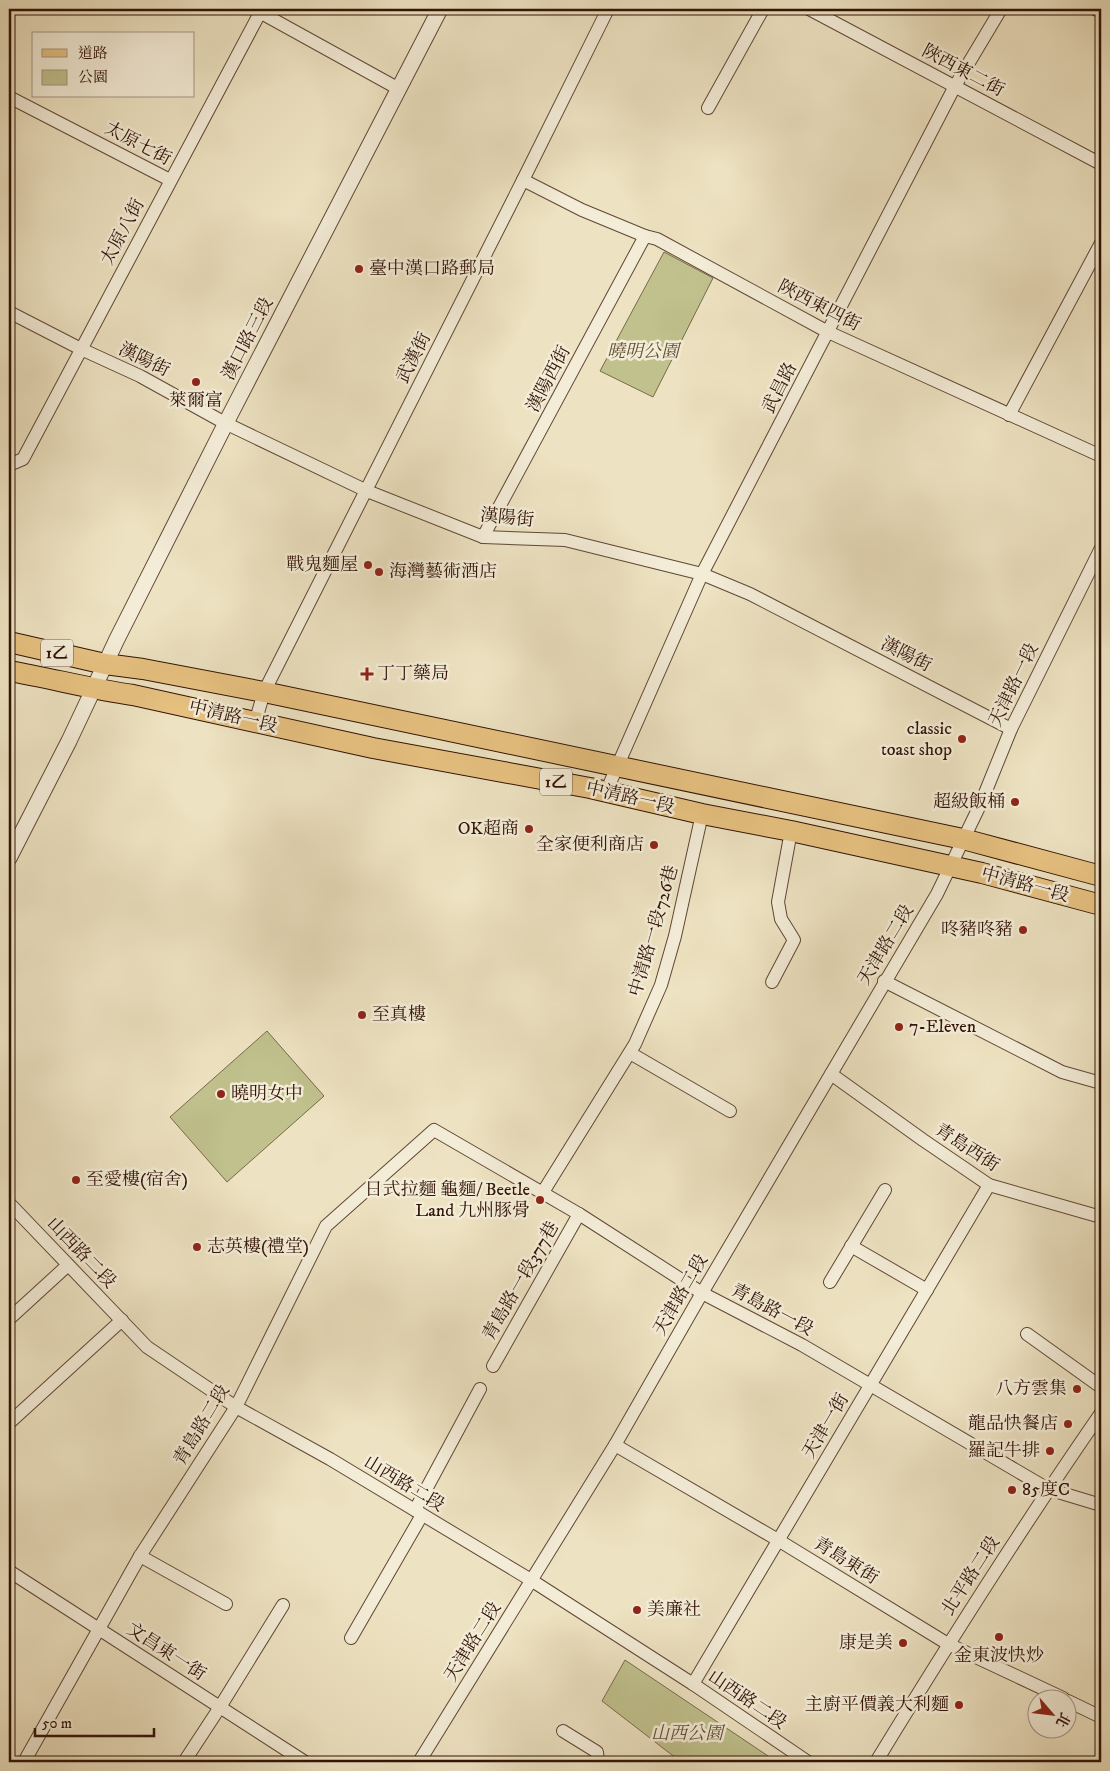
<svg xmlns="http://www.w3.org/2000/svg" width="1110" height="1771" font-family="'IM FELL DW Pica','Noto Serif TC',serif">
  <style>
    .green { fill: #c0c18d; stroke: #786a4a }
    .lines { fill: none; stroke-linecap: round; stroke-linejoin: round }
    .minor-casing { stroke: #604736; stroke-width: 14 }
    .tertiary-casing { stroke: #604736; stroke-width: 17 }
    .primary-casing { stroke: #311307; stroke-width: 22 }
    .minor { stroke: #f3ecd7; stroke-width: 12 }
    .tertiary { stroke: #f3ecd7; stroke-width: 15 }
    .primary { stroke: #e6c180; stroke-width: 20 }
    .poi-dot { fill: #8f2418; stroke: #f3ecd7; stroke-width: 2 }
    .labels { text-anchor: middle; dominant-baseline: central; stroke-width: 5; stroke-linejoin: round; paint-order: stroke }
    .shield { fill: #f3ecd7; stroke: #6b5445; stroke-width: 1 }
    .shield-label { font-size: 16px; font-weight: bold; fill: #311307 }
    .street-label { font-size: 18px; fill: #311307; stroke: #f3ecd7 }
    .poi-label { font-size: 18px; fill: #311307; stroke: #f3ecd7; text-anchor: end }
    .park-label { font-size: 18px; font-style: italic; fill: #635036; stroke: #f3ecd7 }
  </style>
  <rect width="100%" height="100%" fill="#ede2c1"/>
  <filter id="stains"><feTurbulence type="fractalNoise" baseFrequency=".004" numOctaves="4"/><feColorMatrix values="0 0 0 0 .2 0 0 0 0 .09 0 0 0 0 .02 0 0 0 .5 -.17"/></filter>
  <radialGradient id="worn" r=".72"><stop offset=".6" stop-color="#630" stop-opacity="0"/><stop offset="1" stop-color="#630" stop-opacity=".3"/></radialGradient>
  <!-- green -->
  <g class="green">
    <path d="M664 252 713 278 653 397 600 371Z"/>
    <path d="M267 1031 324 1096 227 1182 170 1117Z"/>
    <path d="M625 1660 777 1762H681L602 1701Z"/>
  </g>
  <g class="lines">
    <defs>
      <g id="minor">
        <path d="M254 9 399 89"/>
        <path d="M809 9 1101 164"/>
        <path d="M1095 9 1101 12"/>
        <path d="M9 97 170 180"/>
        <path d="M708 108 763 9"/>
        <path d="M523 180 582 210 645 236 657 239 828 332 1101 456"/>
        <path d="M9 312 81 349 140 376 225 423 367 491 483 537 565 540 702 574 750 594 1011 729"/>
        <path d="M1009 415 1101 243"/>
        <path d="M9 465 23 459 262 9"/>
        <path d="M483 537 645 236"/>
        <path d="M255 723 264 692 523 180 608 9"/>
        <path d="M606 792 702 574 955 86 1001 9"/>
        <path d="M884 981 1062 1072 1101 1083"/>
        <path d="M772 982 794 940 781 919 778 902 791 831"/>
        <path d="M630 1053 730 1111"/>
        <path d="M831 1074 923 1140 989 1185 1101 1217"/>
        <path d="M543 1192 635 1044 661 985 675 936 702 814"/>
        <path d="M9 1203 147 1347 236 1407 330 1459 531 1580 693 1684 808 1762"/>
        <path d="M851 1246 927 1290"/>
        <path d="M830 1282 885 1190"/>
        <path d="M9 1319 68 1265"/>
        <path d="M1027 1334 1101 1387"/>
        <path d="M493 1366 579 1214"/>
        <path d="M9 1423 122 1320"/>
        <path d="M615 1445 778 1540 948 1644 1063 1698"/>
        <path d="M415 1510 480 1389"/>
        <path d="M140 1556 226 1604"/>
        <path d="M9 1571 305 1762"/>
        <path d="M351 1638 422 1515"/>
        <path d="M693 1684 989 1185"/>
        <path d="M1068 1701 1101 1717"/>
        <path d="M563 1731 597 1752 598 1762"/>
        <path d="M24 1762 140 1556 236 1407 326 1226 434 1130 579 1214 702 1293 802 1345 1048 1489 1101 1505"/>
        <path d="M184 1762 220 1707 283 1605"/>
        <path d="M419 1762 615 1445 702 1293 937 894 981 803 1011 729 1101 548"/>
        <path d="M876 1762C948 1644 1022 1527 1101 1413"/>
      </g>
      <path id="tertiary" d="M9 858 69 741 117 639 231 413 440 9"/>
      <g id="primary">
        <path d="M9 642 105 664 143 669 264 692 963 839 1101 876"/>
        <path d="M9 671C50 678 91 689 133 695L373 748 590 788 702 814 791 831 982 873 1101 905"/>
      </g>
    </defs>
    <!-- minor casing -->
    <use href="#minor" class="minor-casing"/>
    <!-- tertiary casing -->
    <use href="#tertiary" class="tertiary-casing"/>
    <!-- primary casing -->
    <use href="#primary" class="primary-casing"/>
    <!-- minor -->
    <use href="#minor" class="minor"/>
    <!-- tertiary -->
    <use href="#tertiary" class="tertiary"/>
    <!-- primary -->
    <use href="#primary" class="primary"/>
  </g>
  <!-- markers -->
  <g class="poi-dot">
    <circle cx="359" cy="269" r="5"/>
    <circle cx="196" cy="382" r="5"/>
    <circle cx="368" cy="565" r="5"/>
    <circle cx="379" cy="572" r="5"/>
    <path d="M364.5 666.5h5v5h5v5h-5v5h-5v-5h-5v-5h5z"/>
    <circle cx="962" cy="739" r="5"/>
    <circle cx="1015" cy="802" r="5"/>
    <circle cx="529" cy="829" r="5"/>
    <circle cx="654" cy="845" r="5"/>
    <circle cx="1023" cy="930" r="5"/>
    <circle cx="362" cy="1015" r="5"/>
    <circle cx="899" cy="1027" r="5"/>
    <circle cx="221" cy="1094" r="5"/>
    <circle cx="76" cy="1180" r="5"/>
    <circle cx="540" cy="1200" r="5"/>
    <circle cx="197" cy="1247" r="5"/>
    <circle cx="1077" cy="1389" r="5"/>
    <circle cx="1068" cy="1424" r="5"/>
    <circle cx="1050" cy="1451" r="5"/>
    <circle cx="1012" cy="1490" r="5"/>
    <circle cx="637" cy="1610" r="5"/>
    <circle cx="999" cy="1637" r="5"/>
    <circle cx="903" cy="1643" r="5"/>
    <circle cx="959" cy="1705" r="5"/>
  </g>
  <g class="labels">
    <!-- shield labels -->
    <g class="shield">
      <rect x="41" y="639.5" width="32" height="27" rx="4"/>
      <rect x="540" y="768.5" width="32" height="27" rx="4"/>
    </g>
    <g class="shield-label">
      <text x="57" y="653">1乙</text>
      <text x="556" y="782">1乙</text>
    </g>
    <!-- street labels -->
    <g class="street-label">
      <text transform="translate(963 71) rotate(28)">陜西東二街</text>
      <text transform="translate(138 144) rotate(28)">太原七街</text>
      <text transform="translate(123 232) rotate(-62)">太原八街</text>
      <text transform="translate(819 306) rotate(27)">陜西東四街</text>
      <text transform="translate(248 339) rotate(-63)">漢口路三段</text>
      <text transform="translate(414 358) rotate(-63)">武漢街</text>
      <text transform="translate(144 360) rotate(26)">漢陽街</text>
      <text transform="translate(549 379) rotate(-62)">漢陽西街</text>
      <text transform="translate(780 388) rotate(-63)">武昌路</text>
      <text transform="translate(507 518) rotate(6)">漢陽街</text>
      <text transform="translate(906 655) rotate(27)">漢陽街</text>
      <text transform="translate(1014 685) rotate(-64)">天津路一段</text>
      <text transform="translate(233 717) rotate(13)">中清路一段</text>
      <text transform="translate(630 798) rotate(13)">中清路一段</text>
      <text transform="translate(1025 885) rotate(15)">中清路一段</text>
      <text transform="translate(654 931) rotate(-74)">中清路一段726巷</text>
      <text transform="translate(886 945) rotate(-59)">天津路二段</text>
      <text transform="translate(967 1148) rotate(33)">青島西街</text>
      <text transform="translate(81 1253) rotate(46)">山西路二段</text>
      <text transform="translate(521 1281) rotate(-60)">青島路一段377巷</text>
      <text transform="translate(681 1295) rotate(-60)">天津路二段</text>
      <text transform="translate(772 1310) rotate(28)">青島路一段</text>
      <text transform="translate(202 1425) rotate(-59)">青島路二段</text>
      <text transform="translate(826 1426) rotate(-59)">天津一街</text>
      <text transform="translate(404 1484) rotate(31)">山西路二段</text>
      <text transform="translate(846 1561) rotate(32)">青島東街</text>
      <text transform="translate(971 1576) rotate(-57)">北平路二段</text>
      <text transform="translate(473 1642) rotate(-58)">天津路二段</text>
      <text transform="translate(166 1652) rotate(33)">文昌東一街</text>
      <text transform="translate(747 1700) rotate(34)">山西路二段</text>
    </g>
    <!-- poi labels -->
    <g class="poi-label">
      <text x="369" y="269" text-anchor="start">臺中漢口路郵局</text>
      <text x="196" y="401" text-anchor="middle">萊爾富</text>
      <text x="358" y="565">戰鬼麵屋</text>
      <text x="389" y="572" text-anchor="start">海灣藝術酒店</text>
      <text x="377" y="674" text-anchor="start">丁丁藥局</text>
      <text x="952" y="729">classic<tspan x="952" dy="21">toast shop</tspan></text>
      <text x="1005" y="802">超級飯桶</text>
      <text x="519" y="829">OK超商</text>
      <text x="644" y="845">全家便利商店</text>
      <text x="1013" y="930">咚豬咚豬</text>
      <text x="372" y="1015" text-anchor="start">至真樓</text>
      <text x="909" y="1027" text-anchor="start">7-Eleven</text>
      <text x="231" y="1094" text-anchor="start">曉明女中</text>
      <text x="86" y="1180" text-anchor="start">至愛樓(宿舍)</text>
      <text x="530" y="1190">日式拉麵 龜麵/ Beetle<tspan x="530" dy="21">Land 九州豚骨</tspan></text>
      <text x="207" y="1247" text-anchor="start">志英樓(禮堂)</text>
      <text x="1067" y="1389">八方雲集</text>
      <text x="1058" y="1424">龍品快餐店</text>
      <text x="1040" y="1451">羅記牛排</text>
      <text x="1022" y="1490" text-anchor="start">85度C</text>
      <text x="647" y="1610" text-anchor="start">美廉社</text>
      <text x="893" y="1643">康是美</text>
      <text x="999" y="1656" text-anchor="middle">金東波快炒</text>
      <text x="949" y="1705">主廚平價義大利麵</text>
    </g>
    <!-- park labels -->
    <g class="park-label">
      <text x="643" y="352">曉明公園</text>
      <text x="687" y="1734">山西公園</text>
    </g>
  </g>
  <!-- margin -->
  <rect width="1110" height="1771" fill="none" stroke="#ede2c1" stroke-width="30"/>
  <rect x="10" y="10" width="1090" height="1751" fill="none" stroke="#311307" stroke-width="2.5"/>
  <rect x="15" y="15" width="1080" height="1741" fill="none" stroke="#311307"/>
  <!-- legend -->
  <rect x="32" y="32" width="162" height="65" fill="#f3ecd7" stroke="#a59584"/>
  <rect x="42" y="49" width="25" height="8" fill="#e6c180" stroke="#a59584"/>
  <text x="78" y="58" font-size="15" fill="#311307">道路</text>
  <rect x="42" y="70" width="25" height="15" fill="#c0c18d" stroke="#a59584"/>
  <text x="78" y="82" font-size="15" fill="#311307">公園</text>
  <!-- north arrow -->
  <g transform="translate(1052 1714) rotate(118)"><circle r="24" fill="#f3ecd7" stroke="#a59584"/>
  <path d="M0-4L9 19L0 12L-9 19Z" fill="#8f2418"/>
  <text y="-8" font-size="14" font-weight="bold" text-anchor="middle" fill="#311307">北</text>
  </g>
  <!-- scale -->
  <path d="M35 1728v8h119v-8" fill="none" stroke="#311307" stroke-width="2.5"/>
  <text x="42" y="1728" font-size="15" fill="#311307" stroke="#f3ecd7" stroke-width="4" paint-order="stroke">50 m</text>
  <rect width="100%" height="100%" filter="url(#stains)"/>
  <rect width="100%" height="100%" fill="url(#worn)"/>
</svg>
